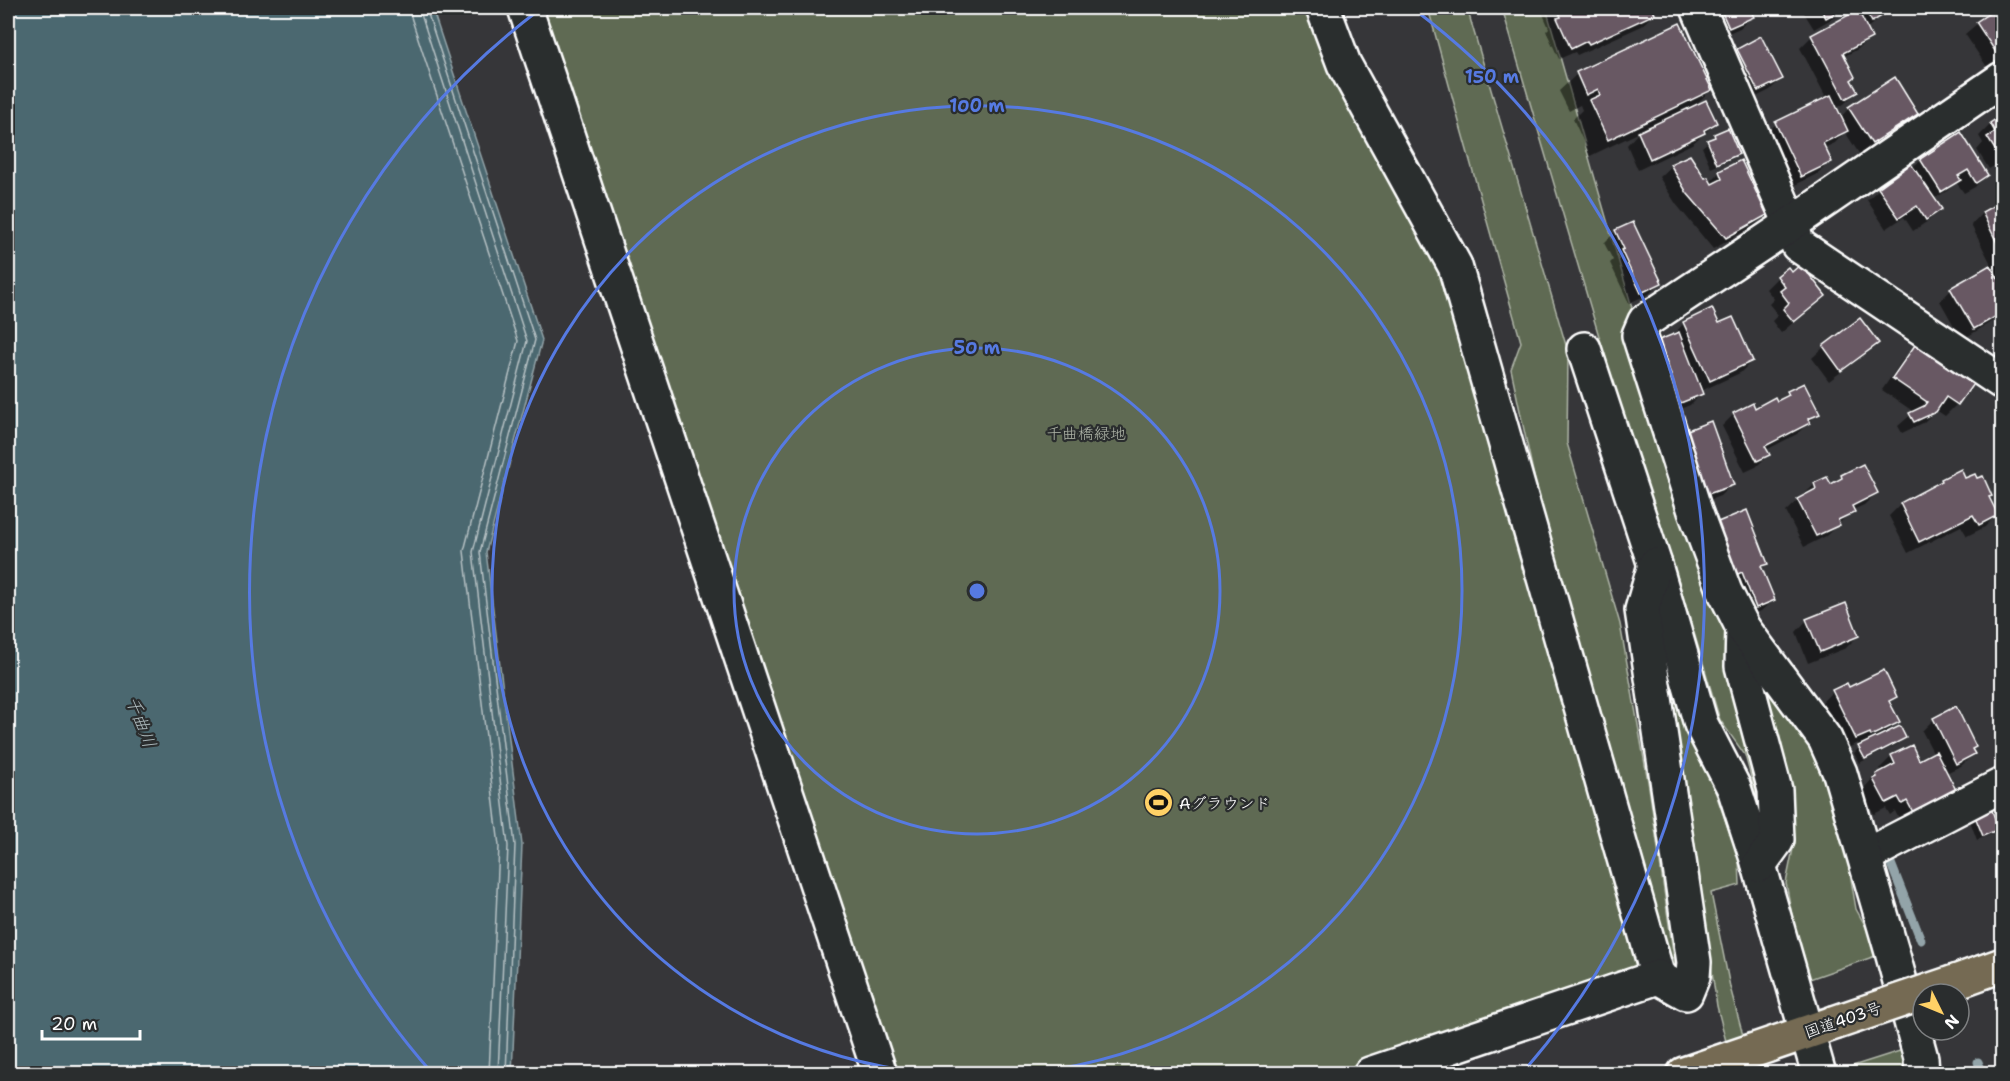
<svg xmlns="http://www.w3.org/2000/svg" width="2010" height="1081" font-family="'Shantell Sans','Klee One',sans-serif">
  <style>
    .green { fill: #5f6b52; stroke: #afb5a8; stroke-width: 1.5 }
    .water { fill: #4b676f; stroke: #93a4a9; stroke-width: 1.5 }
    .shadow { fill: #0007 }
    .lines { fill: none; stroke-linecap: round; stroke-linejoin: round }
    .shore { stroke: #b7c2c5; stroke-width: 1.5 }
    .stream { stroke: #93a4a9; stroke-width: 9 }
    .building { fill: #685864; stroke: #fff; stroke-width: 1.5 }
    .minor-casing { stroke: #fff; stroke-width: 38 }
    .highway-casing { stroke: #fff; stroke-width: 38 }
    .minor { stroke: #2a2d2e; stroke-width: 33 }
    .highway { stroke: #746b52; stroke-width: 33 }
    .highway-bridge-casing { stroke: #fff; stroke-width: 38; stroke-linecap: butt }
    .highway-bridge { stroke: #746b52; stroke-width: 33 }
    .ring { fill: none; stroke: #567ae2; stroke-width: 3 }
    .labels { text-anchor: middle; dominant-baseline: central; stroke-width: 4.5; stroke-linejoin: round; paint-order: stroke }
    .park-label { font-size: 16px; fill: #afb5a8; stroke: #2a2d2e }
    .poi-label { font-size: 16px; fill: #fff; stroke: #2a2d2e; text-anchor: start }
    .street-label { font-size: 16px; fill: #fff; stroke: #2a2d2e }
    .water-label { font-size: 18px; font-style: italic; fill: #aebbbe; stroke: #2a2d2e }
    .centre { fill: #567ae2; stroke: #2a2d2e; stroke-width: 3 }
    .ring-label { font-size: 18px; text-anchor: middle; font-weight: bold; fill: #567ae2; stroke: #2a2d2e; stroke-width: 4.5; stroke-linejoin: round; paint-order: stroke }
  </style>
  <rect width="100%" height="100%" fill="#363639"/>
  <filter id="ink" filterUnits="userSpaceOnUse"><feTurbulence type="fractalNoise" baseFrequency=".0167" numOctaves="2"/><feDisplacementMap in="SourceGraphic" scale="12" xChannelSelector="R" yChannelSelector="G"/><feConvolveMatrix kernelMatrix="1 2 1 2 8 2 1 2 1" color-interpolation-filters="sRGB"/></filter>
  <g filter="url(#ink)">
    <!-- green -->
    <g class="green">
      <path d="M540 8H1312L1442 273 1641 974 1342 1073H890Z"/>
      <path d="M1428 8H1467L1568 352 1567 443 1620 624 1649 787 1676 973 1669 979 1554 570 1511 369 1521 342 1461 129Z"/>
      <path d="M1502 8H1546L1726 635 1771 801 1763 821 1745 755 1720 720 1675 569 1606 360Z"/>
      <path d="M1657 627 1739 859 1740 885 1711 893 1730 987 1753 1073H1734L1717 1006 1693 842Z"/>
      <path d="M1758 660 1823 762 1842 825 1856 909 1881 954 1804 981 1786 883 1795 839Z"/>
      <path d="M1906 1049 1909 1073 1834 1072Z"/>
    </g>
    <!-- water -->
    <path class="water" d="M8 8H432L542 340 486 552 522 845 512 1073H8Z"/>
    <!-- shadow -->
    <g class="shadow">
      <path d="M1546 8H1650L1653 14 1642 26 1577 55 1575 52 1559 59 1546 31 1549 28 1542 12Z"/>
      <path d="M1703 8H1748L1752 16 1740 28 1717 38Z"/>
      <path d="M1801 8H1892L1866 29 1870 37 1858 49 1843 57 1850 81 1856 92 1844 104 1836 108 1840 118 1849 108 1917 114 1905 126 1860 155 1845 132 1835 143 1824 148 1830 161 1819 173 1789 188 1764 135 1776 124 1827 99 1800 48 1812 36 1850 16 1847 10 1814 29Z"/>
      <path d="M1984 8H2002V57L1987 67 1965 34 1985 17 1981 10Z"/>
      <path d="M1737 50 1781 79 1770 90 1746 102 1726 61Z"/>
      <path d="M1577 74 1711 90 1694 106 1716 123 1692 144 1638 170 1627 145 1638 133 1590 156 1573 119 1582 110 1580 105 1569 111 1559 91Z"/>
      <path d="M2002 117V161L1989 169 1977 150 1983 143 1979 136 1991 124Z"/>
      <path d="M1961 134 1986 175 1975 187 1964 193 1956 182 1947 191 1933 199 1940 209 1928 221 1913 231 1904 217 1886 229 1867 200 1879 189Z"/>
      <path d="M1715 136 1737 154 1732 159 1711 168 1702 147Z"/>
      <path d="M1690 157 1704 180 1710 182 1720 172 1765 215 1753 227 1713 249 1676 204 1659 177 1671 166Z"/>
      <path d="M2002 203V315L1962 340 1940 301 1951 290 1992 266 1971 225 1982 213Z"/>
      <path d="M1616 231 1660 283 1649 294 1629 303 1610 263 1613 260 1604 243Z"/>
      <path d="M1778 277 1824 296 1781 333 1772 321 1778 315 1769 304 1774 299 1766 289Z"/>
      <path d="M1860 320 1877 343 1865 354 1829 381 1812 358 1824 347Z"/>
      <path d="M1684 323 1718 325 1752 361 1740 373 1701 391 1702 393 1690 405 1666 415 1673 335Z"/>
      <path d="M1916 347 1970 384 1957 404 1945 416 1936 410 1923 423 1902 433 1898 426 1914 412 1882 390 1904 358Z"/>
      <path d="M1788 393 1818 413 1797 434 1766 450 1768 455 1756 467 1745 472 1722 426 1734 414 1776 403Z"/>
      <path d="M1674 444 1732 484 1720 496 1696 505Z"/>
      <path d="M1842 476 1876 493 1864 505 1853 510 1826 536 1804 547 1786 512 1815 484 1830 486Z"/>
      <path d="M1942 480H1965L1988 498 1996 515 1985 527 1967 536 1961 526 1908 553 1889 516 1901 504 1935 487Z"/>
      <path d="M1702 537 1766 563 1761 569 1773 600 1761 611 1744 618Z"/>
      <path d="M1807 620 1858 636 1846 648 1808 663 1796 632Z"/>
      <path d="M1848 689 1895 697 1889 703 1898 722 1885 734 1904 738 1898 744 1859 763 1854 753 1860 747 1858 743 1844 750 1821 703 1833 691Z"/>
      <path d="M1934 719 1975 747 1971 750 1973 754 1961 766 1946 773 1943 803 1902 825 1895 811 1890 815 1886 808 1874 814 1862 792 1866 789 1865 787 1876 775 1882 772 1880 768 1892 756 1919 762 1934 754 1922 731Z"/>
      <path d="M1975 815 1998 829 1992 834 1977 840 1970 821Z"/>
    </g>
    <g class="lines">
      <!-- shore -->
      <g class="shore">
        <path d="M410 8 411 17 518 341 464 551 499 846 489 1074"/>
        <path d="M419 8 527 341 473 552 508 846 498 1074"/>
        <path d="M426 8 535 340 480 552 515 845 506 1074"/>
      </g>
      <!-- stream -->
      <g class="stream">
        <path d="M1888 856 1921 940"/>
        <path d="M1978 1062 1983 1074"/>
      </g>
    </g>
    <!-- building -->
    <g class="building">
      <path d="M1557 8H1652L1655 14 1589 44 1587 41 1571 49 1557 18 1561 17Z"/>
      <path d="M1720 8H1749L1754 17 1729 28Z"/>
      <path d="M1820 8H1844L1826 18Z"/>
      <path d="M1864 8H1888L1883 10 1885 14 1872 22Z"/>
      <path d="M1997 8H2002V55L1999 57 1976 22Z"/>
      <path d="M1858 10 1872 38 1843 53 1855 77 1851 80 1858 92 1845 99 1811 35Z"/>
      <path d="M1680 23 1712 90 1608 140 1589 100 1600 95 1598 89 1586 95 1576 72Z"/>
      <path d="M1761 36 1783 79 1758 91 1737 49Z"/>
      <path d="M1895 77 1918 114 1872 144 1848 107Z"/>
      <path d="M1831 95 1848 131 1823 143 1832 162 1801 177 1775 122Z"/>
      <path d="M1706 100 1717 123 1704 130 1705 133 1650 159 1638 132Z"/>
      <path d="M2002 115V158L2001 159 1987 137 1995 132 1990 123Z"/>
      <path d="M1728 128 1739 154 1717 164 1707 140 1715 137 1714 134Z"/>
      <path d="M1961 132 1988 175 1976 183 1968 170 1958 176 1961 180 1941 192 1920 159Z"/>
      <path d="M1690 155 1705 178 1708 177 1712 184 1722 179 1719 171 1741 160 1767 215 1726 238 1687 193 1670 164Z"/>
      <path d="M1911 164 1942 209 1926 220 1917 206 1899 218 1878 188Z"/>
      <path d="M2002 201V253L1982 212Z"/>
      <path d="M1633 222 1662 283 1641 293 1621 250 1624 249 1615 230Z"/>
      <path d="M1801 264 1826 296 1794 322 1783 309 1789 303 1780 291 1785 287 1777 276 1788 267 1792 272Z"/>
      <path d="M1990 265 2001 283 2002 282V313L1974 329 1950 288Z"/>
      <path d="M1712 308 1719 323 1733 317 1753 361 1710 381 1683 322Z"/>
      <path d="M1860 318 1879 343 1841 371 1823 346Z"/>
      <path d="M1679 332 1703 394 1678 404 1654 342Z"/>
      <path d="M1915 345 1973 384 1958 405 1946 397 1936 412 1914 422 1909 413 1924 406 1927 402 1892 378Z"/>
      <path d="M1804 383 1820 414 1808 419 1810 423 1765 446 1770 455 1757 461 1733 413 1753 403 1755 408 1775 397 1777 401 1789 395 1787 391Z"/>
      <path d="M1711 421 1734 485 1708 494 1685 431Z"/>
      <path d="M1863 464 1878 493 1852 506 1855 512 1838 520 1840 525 1816 536 1797 499 1816 489 1814 483 1827 477 1831 484 1842 478 1841 475Z"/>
      <path d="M1961 469 1965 478 1975 474 1977 478 1983 476 1992 496 1989 497 1998 515 1979 525 1973 515 1919 542 1900 503 1942 481 1941 479Z"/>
      <path d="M1747 510 1768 564 1761 566 1775 600 1756 608 1742 572 1734 576 1713 524Z"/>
      <path d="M1846 603 1859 636 1820 652 1806 619Z"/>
      <path d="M1884 670 1897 697 1889 701 1900 722 1871 736 1870 733 1856 739 1832 690 1847 683 1849 687Z"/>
      <path d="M1956 706 1976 747 1972 749 1975 754 1956 764 1933 718Z"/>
      <path d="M1900 726 1906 738 1865 759 1858 746Z"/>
      <path d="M1912 745 1919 760 1936 751 1957 792 1914 814 1907 801 1902 804 1898 797 1886 803 1873 779 1877 777 1876 774 1895 764 1891 755Z"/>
      <path d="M1991 808 1999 829 1983 836 1974 814Z"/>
    </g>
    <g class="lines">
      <defs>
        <g id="minor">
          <path d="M525 8 880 1074"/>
          <path d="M1323 8 1344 64 1455 266 1658 977"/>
          <path d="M1698 8 1791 224 1798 245 2002 382"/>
          <path d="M1584 349 1655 565 1701 724 1734 788 1759 865 1819 1074"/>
          <path d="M1743 628 1742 666 1775 790 1777 840 1759 865"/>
          <path d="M1865 856 2002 785"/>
          <path d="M1370 1074 1658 977 1686 993 1693 976 1694 962 1642 610 1655 565"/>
          <path d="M1922 1074 1921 1058 1892 952 1840 773 1825 739 1743 628 1725 592 1695 511 1639 335 1645 321 1791 224 2002 79"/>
        </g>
        <g id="highway">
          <path d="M1955 982 2002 965"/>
          <path d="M1684 1074 1834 1023"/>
        </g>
      </defs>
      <!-- minor casing -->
      <use href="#minor" class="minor-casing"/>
      <!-- highway casing -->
      <use href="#highway" class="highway-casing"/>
      <!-- minor -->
      <use href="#minor" class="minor"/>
      <!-- highway -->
      <use href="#highway" class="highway"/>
      <defs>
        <path id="highway-bridge" d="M1834 1023 1955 982"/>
      </defs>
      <!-- highway-bridge casing -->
      <use href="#highway-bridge" class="highway-bridge-casing"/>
      <!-- highway-bridge -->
      <use href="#highway-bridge" class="highway-bridge"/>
    </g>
  </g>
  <!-- distance rings -->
  <g class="ring">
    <circle cx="977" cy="591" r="243"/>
    <path d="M926 1073A485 485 0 1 1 1028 1073"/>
    <path d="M432 1073A728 728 0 0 1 539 10M1415 10A728 728 0 0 1 1522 1073"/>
  </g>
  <!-- icons -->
  <defs>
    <symbol id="stadium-disc" viewBox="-11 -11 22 22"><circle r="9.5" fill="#ffd166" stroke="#2a2d2e"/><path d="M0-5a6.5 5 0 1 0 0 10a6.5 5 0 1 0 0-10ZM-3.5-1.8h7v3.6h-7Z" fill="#111"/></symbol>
  </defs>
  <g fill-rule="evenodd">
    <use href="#stadium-disc" x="1142" y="786" width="33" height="33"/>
  </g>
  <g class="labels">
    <!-- park labels -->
    <g class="park-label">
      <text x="1086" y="433">千曲橋緑地</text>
    </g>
    <!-- poi labels -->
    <g class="poi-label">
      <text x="1179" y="803">Aグラウンド</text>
    </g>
    <!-- street labels -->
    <g class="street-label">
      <text transform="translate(1843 1020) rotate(-19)">国道403号</text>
    </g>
    <!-- water labels -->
    <g class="water-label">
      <text transform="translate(141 722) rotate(69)">千曲川</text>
    </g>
  </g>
  <circle cx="977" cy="591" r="9" class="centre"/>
  <g class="ring-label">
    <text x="1492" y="83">150 m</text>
    <text x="977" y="112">100 m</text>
    <text x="977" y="354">50 m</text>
  </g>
  <!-- margin -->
  <rect width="2010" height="1081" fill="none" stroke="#2a2d2e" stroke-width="30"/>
  <rect x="15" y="15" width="1980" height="1051" fill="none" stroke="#fff" stroke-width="2" filter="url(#ink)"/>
  <!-- north arrow -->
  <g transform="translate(1941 1012) rotate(133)"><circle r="28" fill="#2a2d2e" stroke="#7f8182" stroke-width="1.5"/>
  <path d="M0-4.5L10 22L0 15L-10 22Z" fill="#ffd166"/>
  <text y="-9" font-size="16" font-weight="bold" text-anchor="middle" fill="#ffffff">N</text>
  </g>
  <!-- scale -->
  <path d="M42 1030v9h98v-9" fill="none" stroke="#ffffff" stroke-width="3"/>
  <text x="51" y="1030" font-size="18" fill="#ffffff" stroke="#2a2d2e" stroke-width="4.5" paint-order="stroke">20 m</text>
</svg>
